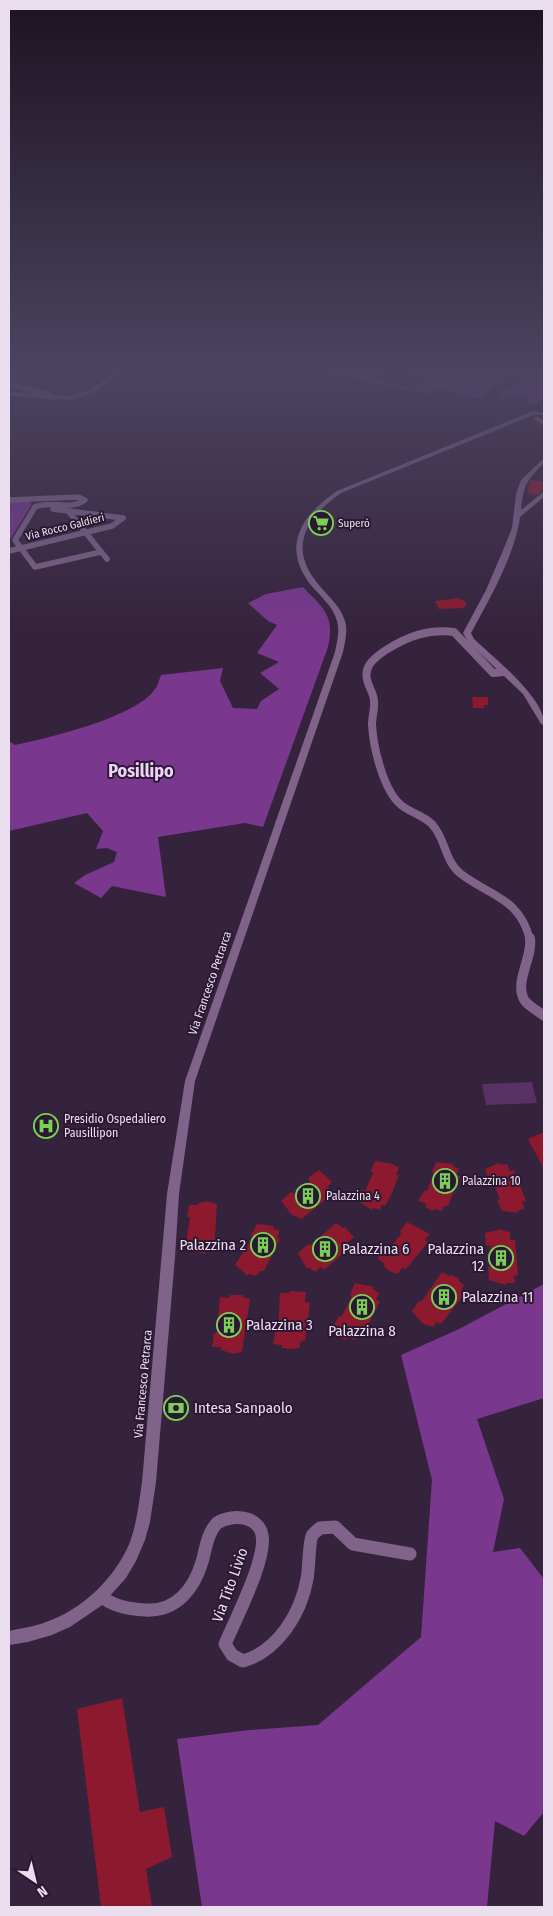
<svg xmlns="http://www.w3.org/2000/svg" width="553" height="1916" font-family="'Fira Sans Condensed',sans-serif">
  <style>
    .green { fill: #583165 }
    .forest { fill: #79378e }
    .building { fill: #8d192e }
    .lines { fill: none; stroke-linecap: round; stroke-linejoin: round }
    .minor-far3 { stroke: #7f6389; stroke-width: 5.5 }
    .minor-far2 { stroke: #7f6389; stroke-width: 8 }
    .minor-far1 { stroke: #7f6389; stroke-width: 10 }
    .minor { stroke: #7f6389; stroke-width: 13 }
    .tertiary { fill: #7f6389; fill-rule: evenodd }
    .labels { text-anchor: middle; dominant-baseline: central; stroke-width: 4; stroke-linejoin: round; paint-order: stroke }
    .far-poi-label { font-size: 11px; fill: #eadeef; stroke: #2b1832; text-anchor: start }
    .far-street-label { font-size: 11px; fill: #eadeef; stroke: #2b1832 }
    .street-label { font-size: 12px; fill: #eadeef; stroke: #2b1832 }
    .poi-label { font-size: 12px; fill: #eadeef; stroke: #2b1832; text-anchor: start }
    .near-poi-label { font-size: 15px; fill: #eadeef; stroke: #2b1832; text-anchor: start }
    .near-street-label { font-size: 15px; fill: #eadeef; stroke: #2b1832 }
    .district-label { font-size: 18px; font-weight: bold; fill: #edd4f6; stroke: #2b1832 }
  </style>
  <rect width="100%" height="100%" fill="#35223c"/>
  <!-- green -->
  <path class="green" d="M532 1082 537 1103 486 1105 482 1084Z"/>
  <!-- forest -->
  <g class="forest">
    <path d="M334 370H387L374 379 412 389 424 380 407 374 415 370H523L544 375V398L532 405 526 404 531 399 513 394 507 398 499 396 506 390H509L523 375 516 373 507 380 502 379 484 395 478 398 436 389 428 394 323 373Z"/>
    <path d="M29 501 32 504 11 538H9V502Z"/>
    <path d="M303 587C324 609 335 615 328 647L263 827 245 823 158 837 166 897 112 886 101 898 74 883 85 875 114 862 117 852 107 848 96 849 103 831 87 813 9 831V741L15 745C48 738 137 717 155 689 158 685 159 680 161 675L223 668 220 681 233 708 257 709 261 701 279 689 260 673 279 662 257 653 277 625 268 621 248 603 266 594Z"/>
    <path d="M544 1284V1398L477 1419 504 1499 493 1552 520 1548 544 1579V1812L524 1836 495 1821 487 1907H202L177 1739 249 1730 318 1725 421 1637 432 1480 401 1355 459 1329Z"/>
  </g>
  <!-- building -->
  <g class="building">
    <path d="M531 480 544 482 541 492 537 495 527 493Z"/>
    <path d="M460 598 461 600H464L467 606H464V608L439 609 435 601Z"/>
    <path d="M472 697H488V705H484V708H473Z"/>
    <path d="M544 1132V1169L528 1139Z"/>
    <path d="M375 1161 394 1164 393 1165 399 1167 396 1175H399L392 1193 385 1206 382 1204 380 1210 373 1208 372 1210 358 1201 362 1190 365 1191 373 1173 371 1171Z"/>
    <path d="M436 1162 453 1164V1166L459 1169 456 1175 460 1176 448 1206H444L442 1211 435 1209 433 1211 425 1207 427 1204 418 1201 424 1191H427L434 1174 432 1172Z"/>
    <path d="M499 1163 501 1165 507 1164 510 1171 514 1170 526 1201 522 1202 525 1208 518 1211V1213L502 1211 497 1200 500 1199 492 1180H489L485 1169Z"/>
    <path d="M319 1170 332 1182 327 1187 334 1192 302 1219 292 1215 281 1201 291 1192 294 1194 310 1181 308 1178Z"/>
    <path d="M209 1201V1202L217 1204 214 1252H205V1254L185 1249 190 1217H187L189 1205H198V1203Z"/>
    <path d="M407 1222 430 1234 425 1240 428 1242 406 1269 402 1268 398 1274 389 1271 383 1265 385 1264 377 1258 385 1248 388 1250 401 1234 400 1231Z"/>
    <path d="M336 1223 343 1228 345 1227 354 1237 348 1242 352 1245 324 1270 320 1267 316 1272 309 1268 307 1269 298 1253 308 1244 311 1245Z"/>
    <path d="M257 1224 274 1226 273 1228 280 1231 277 1238 280 1239 264 1271H260L256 1276 249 1274 248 1276 235 1265 253 1237 251 1235Z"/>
    <path d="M502 1229 504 1231 510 1232V1240H515L518 1275 514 1276 515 1283H507L506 1285 489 1280 488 1267 492 1266 490 1245 486 1246 485 1233Z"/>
    <path d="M442 1272 449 1276 451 1275 459 1278 458 1280 464 1285 461 1290 465 1293 441 1324 437 1322 433 1327 423 1324 412 1311 419 1301H422Z"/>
    <path d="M355 1283 374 1287 373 1289 379 1293 376 1300 380 1301 363 1335 359 1334 355 1340 348 1337 346 1340 338 1337 339 1333 332 1329 338 1317 342 1316 352 1296 350 1295Z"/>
    <path d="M290 1291 306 1292 305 1302 310 1303 305 1341H301L299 1348 291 1349 282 1348V1345L273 1344 276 1329H278L280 1293H289Z"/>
    <path d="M230 1295H242L243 1297 250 1299 242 1352 233 1354 221 1350V1347H212L214 1334 217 1332 220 1297 229 1298Z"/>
    <path d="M122 1698 140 1812 164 1807 172 1857 146 1869 152 1907H101L77 1709Z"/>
  </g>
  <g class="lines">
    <!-- minor-far3 -->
    <g class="minor-far3">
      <path d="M534 370 544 372"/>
      <path d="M9 385 48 394 51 397"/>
      <path d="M9 500 78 497 85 500C70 511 52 500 35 507"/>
      <path d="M35 507 15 540 35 567 101 552"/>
      <path d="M53 509 123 518"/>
      <path d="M69 512 107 559"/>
      <path d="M9 551 112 526 123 518"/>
    </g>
    <!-- minor-far2 -->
    <path class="minor-far2" d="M504 672 493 673 454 632C428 629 408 636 386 650 374 658 362 667 368 683 370 689 374 695 374 701 375 709 372 716 372 724 373 746 383 790 401 805 412 814 427 816 435 828 446 843 446 863 461 874 490 896 520 898 530 940"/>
    <!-- minor-far1 -->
    <path class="minor-far1" d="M530 938C533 958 513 983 525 1001 530 1007 538 1011 544 1016"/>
    <!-- minor -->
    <path class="minor" d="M102 1597C115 1607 130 1609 145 1610 176 1612 194 1589 202 1562 206 1548 207 1534 217 1523 225 1518 237 1516 247 1519 254 1521 261 1527 262 1535 267 1559 235 1620 225 1644L232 1655 243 1661C278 1651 301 1613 307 1579 309 1570 309 1541 312 1536 313 1533 318 1530 320 1528L335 1527 353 1544 410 1554"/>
    <!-- tertiary -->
    <g class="tertiary">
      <path d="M117 370H123L94 392 72 400 9 396V392L71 396 90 390Z"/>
      <path d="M533 411 544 413V415H534L341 493C309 516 288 544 315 580 325 594 340 604 345 621 348 631 345 642 343 652L195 1081 179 1194 175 1257 156 1482 150 1522 145 1540 136 1561 126 1578 101 1606 70 1627 52 1635 28 1642 9 1645V1631C21 1628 34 1627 46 1622 82 1610 116 1577 130 1542 137 1523 139 1502 142 1482L167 1194 185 1081 335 652C337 642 340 631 337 621 333 606 320 596 310 584 281 545 302 515 337 491Z"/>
      <path d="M534 417H538L544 421V426L534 419Z"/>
      <path d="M544 458V463C526 482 524 483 521 510L542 493 544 492V497L520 517C515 555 489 600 471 633L474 639C493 657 546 699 544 725L541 724 523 694 468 642 463 633 486 590 504 548 512 528 516 494 521 480Z"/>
    </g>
  </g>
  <!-- sky -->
  <linearGradient id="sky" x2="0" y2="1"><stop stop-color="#1d1321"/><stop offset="0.58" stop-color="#4b4461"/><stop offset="1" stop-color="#4b4461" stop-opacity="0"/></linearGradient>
  <rect width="553" height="638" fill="url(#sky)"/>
  <!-- icons -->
  <defs>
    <symbol id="supermarket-ring" viewBox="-11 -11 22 22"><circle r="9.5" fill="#2b1832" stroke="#7bd156" stroke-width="1.5"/><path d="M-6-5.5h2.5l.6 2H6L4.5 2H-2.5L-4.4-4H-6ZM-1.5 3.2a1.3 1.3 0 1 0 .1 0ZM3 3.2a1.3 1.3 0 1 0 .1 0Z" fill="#7bd156"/></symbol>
    <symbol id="hospital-ring" viewBox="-11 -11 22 22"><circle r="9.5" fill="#2b1832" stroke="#7bd156" stroke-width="1.5"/><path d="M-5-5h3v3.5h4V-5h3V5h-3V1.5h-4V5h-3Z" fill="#7bd156"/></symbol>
    <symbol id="building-ring" viewBox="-11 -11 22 22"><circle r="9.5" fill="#2b1832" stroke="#7bd156" stroke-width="1.5"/><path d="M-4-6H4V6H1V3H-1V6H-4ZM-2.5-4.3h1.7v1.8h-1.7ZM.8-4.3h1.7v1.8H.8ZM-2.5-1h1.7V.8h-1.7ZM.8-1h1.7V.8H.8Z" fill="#7bd156"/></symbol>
    <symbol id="bank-ring" viewBox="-11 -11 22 22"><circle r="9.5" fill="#2b1832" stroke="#7bd156" stroke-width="1.5"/><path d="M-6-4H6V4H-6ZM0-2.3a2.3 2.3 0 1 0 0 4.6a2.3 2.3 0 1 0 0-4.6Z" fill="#7bd156"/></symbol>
  </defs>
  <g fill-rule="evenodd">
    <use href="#supermarket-ring" x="307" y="509" width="28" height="28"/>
    <use href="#hospital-ring" x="32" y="1112" width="28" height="28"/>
    <use href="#building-ring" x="431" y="1167" width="28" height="28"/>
    <use href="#building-ring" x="294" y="1182" width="28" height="28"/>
    <use href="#building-ring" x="249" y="1231" width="28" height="28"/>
    <use href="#building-ring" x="311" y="1235" width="28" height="28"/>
    <use href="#building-ring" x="487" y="1244" width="28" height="28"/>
    <use href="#building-ring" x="430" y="1283" width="28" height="28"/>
    <use href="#building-ring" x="348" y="1293" width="28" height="28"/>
    <use href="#building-ring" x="215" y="1311" width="28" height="28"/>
    <use href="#bank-ring" x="162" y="1394" width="28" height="28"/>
  </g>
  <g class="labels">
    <!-- far-poi labels -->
    <g class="far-poi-label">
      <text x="338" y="523">Superò</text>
    </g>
    <!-- far-street labels -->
    <g class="far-street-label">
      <text transform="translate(65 527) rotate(-14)">Via Rocco Galdieri</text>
    </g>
    <!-- street labels -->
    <g class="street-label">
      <text transform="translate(210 983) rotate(-71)">Via Francesco Petrarca</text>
      <text transform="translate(143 1384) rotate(-85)">Via Francesco Petrarca</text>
    </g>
    <!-- poi labels -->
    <g class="poi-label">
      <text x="64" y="1119">Presidio Ospedaliero<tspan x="64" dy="14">Pausillipon</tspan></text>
      <text x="462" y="1181">Palazzina 10</text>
      <text x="326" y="1196">Palazzina 4</text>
    </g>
    <!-- near-poi labels -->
    <g class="near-poi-label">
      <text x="246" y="1245" text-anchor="end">Palazzina 2</text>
      <text x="342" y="1249">Palazzina 6</text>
      <text x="484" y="1249" text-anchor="end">Palazzina<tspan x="484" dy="17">12</tspan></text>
      <text x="462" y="1297">Palazzina 11</text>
      <text x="246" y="1325">Palazzina 3</text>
      <text x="362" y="1331" text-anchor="middle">Palazzina 8</text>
      <text x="194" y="1408">Intesa Sanpaolo</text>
    </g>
    <!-- near-street labels -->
    <g class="near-street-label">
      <text transform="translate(230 1585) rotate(-70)">Via Tito Livio</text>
    </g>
    <!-- district labels -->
    <g class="district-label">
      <text x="141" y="771">Posillipo</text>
    </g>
  </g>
  <!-- border -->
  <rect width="553" height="1916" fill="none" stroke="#eadeef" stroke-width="20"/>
  <!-- north arrow -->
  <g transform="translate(35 1881) rotate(145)" stroke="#2b1832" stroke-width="4" paint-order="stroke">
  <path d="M0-4L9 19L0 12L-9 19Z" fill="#eadeef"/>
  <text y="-8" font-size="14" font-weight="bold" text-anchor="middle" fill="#eadeef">N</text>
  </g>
</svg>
